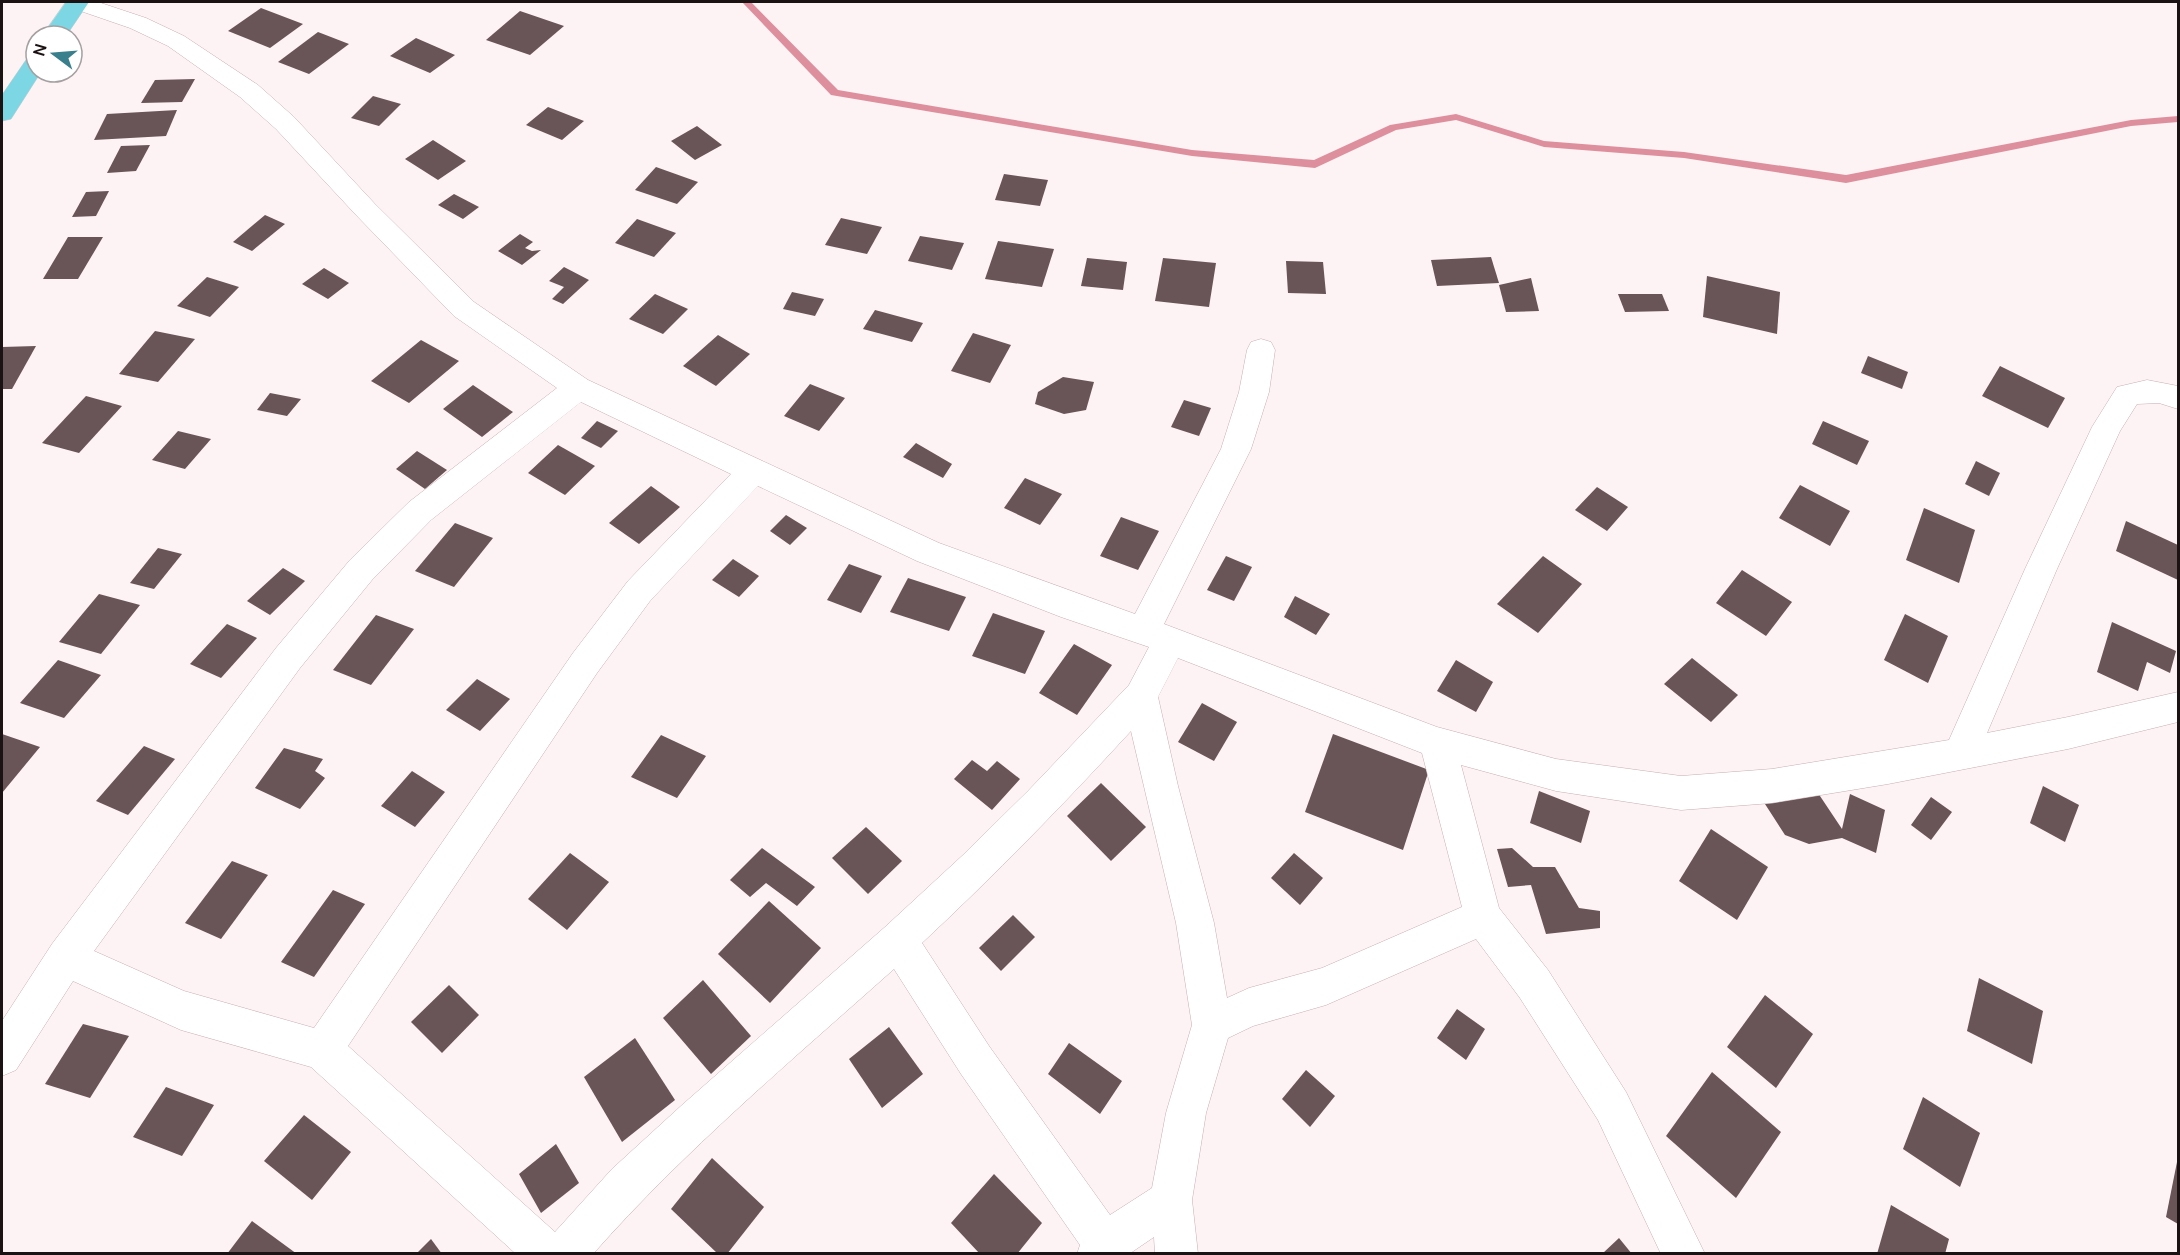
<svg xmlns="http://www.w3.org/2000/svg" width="2180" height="1255" font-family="Manrope,sans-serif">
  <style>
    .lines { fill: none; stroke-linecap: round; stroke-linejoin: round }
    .stream { fill: #dd8f9d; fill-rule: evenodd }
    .building { fill: #695457 }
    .minor-casing { stroke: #c8afb3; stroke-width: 1 }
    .primary-casing { stroke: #d1d0d0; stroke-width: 1 }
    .minor { fill: #fff; fill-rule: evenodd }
    .primary { fill: #7dd6e3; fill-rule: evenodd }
  </style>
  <rect width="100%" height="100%" fill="#fdf2f4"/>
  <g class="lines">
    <!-- stream -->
    <path class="stream" d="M742 2H751L838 90 1192 150 1314 160 1390 125 1456 114 1544 141 1684 152 1846 175 2131 120 2178 116V122L2131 126 1846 183 1684 158 1544 147 1456 120 1396 130 1315 168 1192 156 831 95Z"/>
  </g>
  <!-- building -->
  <g class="building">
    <path d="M261 8 303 24 270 48 228 31Z"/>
    <path d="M520 11 564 26 530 55 486 40Z"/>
    <path d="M318 32 349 44 309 74 278 62Z"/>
    <path d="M416 38 455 55 430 73 390 56Z"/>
    <path d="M195 79 182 102 141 103 155 80Z"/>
    <path d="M373 96 401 104 379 126 351 118Z"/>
    <path d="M548 107 584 121 562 140 526 125Z"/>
    <path d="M177 110 166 136 94 140 107 114Z"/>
    <path d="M697 126 722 145 695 160 671 141Z"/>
    <path d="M433 140 466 161 438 180 405 159Z"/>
    <path d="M150 145 136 171 107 173 121 146Z"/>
    <path d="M656 167 698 182 677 204 635 190Z"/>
    <path d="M1004 174 1048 180 1040 206 995 200Z"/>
    <path d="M109 191 96 216 72 217 86 192Z"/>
    <path d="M454 194 479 207 463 219 438 205Z"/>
    <path d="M265 215 285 224 252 251 233 242Z"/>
    <path d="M841 218 882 227 867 254 825 245Z"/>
    <path d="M637 219 676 233 654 257 615 243Z"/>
    <path d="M520 234 533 242 525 248 532 251 541 250 522 265 498 251Z"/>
    <path d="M920 236 964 243 952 270 908 261Z"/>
    <path d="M68 237H103L78 279H43Z"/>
    <path d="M998 241 1054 249 1042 287 985 279Z"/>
    <path d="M1491 257 1499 283 1437 286 1431 260Z"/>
    <path d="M1087 258 1127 262 1123 290 1081 286Z"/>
    <path d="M1163 258 1216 263 1209 307 1155 301Z"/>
    <path d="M1286 261 1323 262 1326 294 1288 293Z"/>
    <path d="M564 267 589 280 563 304 552 299 564 287 549 281Z"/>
    <path d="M324 268 349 283 328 299 302 284Z"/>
    <path d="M1707 276 1780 292 1777 334 1703 317Z"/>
    <path d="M207 277 239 287 210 317 177 306Z"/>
    <path d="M1531 278 1539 311 1506 312 1499 285Z"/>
    <path d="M792 292 824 299 815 316 783 309Z"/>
    <path d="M655 294 688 309 663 334 629 319Z"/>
    <path d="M1618 294H1662L1669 311 1625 312Z"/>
    <path d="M875 310 923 323 912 342 863 329Z"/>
    <path d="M155 331 195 339 158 382 119 374Z"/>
    <path d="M973 333 1011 345 990 383 951 371Z"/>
    <path d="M718 335 750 354 716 386 683 366Z"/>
    <path d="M421 340 459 361 409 403 371 381Z"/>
    <path d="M36 346 12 389H2V347Z"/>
    <path d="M1868 356 1908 372 1902 389 1861 373Z"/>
    <path d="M2000 366 2065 398 2048 428 1982 396Z"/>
    <path d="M1063 377 1094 382 1086 410 1064 414 1035 404 1038 392Z"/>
    <path d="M810 384 845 398 819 431 784 416Z"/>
    <path d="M473 385 513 412 482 437 443 409Z"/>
    <path d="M270 393 301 399 287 416 257 410Z"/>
    <path d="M86 396 122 406 79 453 42 443Z"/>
    <path d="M1184 400 1211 408 1199 436 1171 427Z"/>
    <path d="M597 421 618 431 601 448 581 438Z"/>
    <path d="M1823 421 1869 441 1857 465 1812 444Z"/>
    <path d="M178 431 211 439 185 469 152 460Z"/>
    <path d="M916 443 952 464 943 478 903 457Z"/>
    <path d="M558 445 595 466 565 495 528 473Z"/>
    <path d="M417 451 447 470 425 489 396 469Z"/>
    <path d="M1976 461 2000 473 1989 496 1965 484Z"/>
    <path d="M1025 478 1062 494 1040 525 1004 508Z"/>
    <path d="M1800 485 1850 511 1830 546 1779 518Z"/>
    <path d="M651 486 680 507 639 544 609 523Z"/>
    <path d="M1597 487 1628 507 1607 531 1575 510Z"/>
    <path d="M1924 508 1975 530 1959 583 1906 560Z"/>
    <path d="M786 515 807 528 790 545 770 531Z"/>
    <path d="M1121 517 1159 531 1138 570 1100 556Z"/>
    <path d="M2126 521 2178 545V580L2116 551Z"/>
    <path d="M455 523 493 538 454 587 415 571Z"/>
    <path d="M158 548 182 554 154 589 130 583Z"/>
    <path d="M1226 556 1252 567 1234 601 1207 590Z"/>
    <path d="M1543 556 1582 584 1538 633 1497 604Z"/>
    <path d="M733 559 759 576 739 597 712 580Z"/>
    <path d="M849 564 882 576 861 613 827 600Z"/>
    <path d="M283 568 305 581 270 615 247 601Z"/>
    <path d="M1742 570 1792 602 1766 636 1716 603Z"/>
    <path d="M908 578 966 597 949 631 890 612Z"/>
    <path d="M99 594 140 605 101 654 59 642Z"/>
    <path d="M1295 596 1330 614 1316 635 1284 617Z"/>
    <path d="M993 613 1045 631 1025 674 972 656Z"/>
    <path d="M1905 614 1948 636 1928 683 1884 660Z"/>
    <path d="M376 615 414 629 371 685 333 670Z"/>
    <path d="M2112 622 2176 651 2170 673 2147 662 2138 691 2097 672Z"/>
    <path d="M227 624 257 638 221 678 190 664Z"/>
    <path d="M1074 644 1112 665 1077 715 1039 693Z"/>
    <path d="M1692 658 1738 695 1711 722 1664 684Z"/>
    <path d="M58 660 101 675 64 718 20 703Z"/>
    <path d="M1456 660 1493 682 1476 712 1437 691Z"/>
    <path d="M477 679 510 699 480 731 446 710Z"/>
    <path d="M1202 703 1237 722 1214 761 1178 742Z"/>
    <path d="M2 734 40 747 2 793Z"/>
    <path d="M1333 734 1429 770 1403 850 1305 812Z"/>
    <path d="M661 735 706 756 677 798 631 777Z"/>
    <path d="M144 746 175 759 128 815 96 801Z"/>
    <path d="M284 748 323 759 315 771 325 778 300 809 255 788Z"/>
    <path d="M972 760 987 771 997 761 1020 779 992 810 954 779Z"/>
    <path d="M412 771 445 792 415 827 381 806Z"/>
    <path d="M1101 783 1146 827 1111 861 1067 816Z"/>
    <path d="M2043 786 2079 805 2065 842 2030 823Z"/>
    <path d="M1814 787 1842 829 1850 794 1885 810 1876 853 1842 838 1809 844 1785 835 1765 804Z"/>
    <path d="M1539 791 1590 811 1581 843 1530 823Z"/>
    <path d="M1931 797 1952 812 1931 840 1911 825Z"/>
    <path d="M866 827 902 861 868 894 832 858Z"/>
    <path d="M1711 829 1768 867 1737 920 1679 881Z"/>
    <path d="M762 848 815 887 797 906 766 883 750 897 730 880Z"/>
    <path d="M1512 848 1533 867H1555L1579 908 1600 911V928L1546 934 1531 885 1508 887 1497 849Z"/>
    <path d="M570 853 609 882 567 930 528 899Z"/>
    <path d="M1294 853 1323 878 1300 905 1271 878Z"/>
    <path d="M232 861 268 875 221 939 185 923Z"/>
    <path d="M333 890 365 904 314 977 281 962Z"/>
    <path d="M769 901 821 948 770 1003 718 954Z"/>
    <path d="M1013 915 1035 937 1001 971 979 948Z"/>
    <path d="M1979 978 2043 1011 2032 1064 1967 1031Z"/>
    <path d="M703 980 751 1036 711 1074 663 1018Z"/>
    <path d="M449 985 479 1015 442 1053 411 1022Z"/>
    <path d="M1765 995 1813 1034 1776 1088 1727 1047Z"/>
    <path d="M1457 1009 1485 1029 1466 1060 1437 1038Z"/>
    <path d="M83 1024 129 1036 90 1098 45 1084Z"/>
    <path d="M889 1027 923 1074 882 1108 849 1059Z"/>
    <path d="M635 1038 675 1100 622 1142 584 1077Z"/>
    <path d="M1069 1043 1122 1081 1100 1114 1048 1074Z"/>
    <path d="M1306 1070 1335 1096 1310 1127 1282 1099Z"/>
    <path d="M1712 1072 1781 1132 1736 1198 1666 1136Z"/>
    <path d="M166 1087 214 1105 182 1156 133 1137Z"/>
    <path d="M1923 1097 1980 1133 1960 1187 1903 1149Z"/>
    <path d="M304 1115 351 1152 312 1200 264 1161Z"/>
    <path d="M556 1144 579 1183 541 1213 519 1174Z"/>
    <path d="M712 1158 764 1207 727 1254H718L671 1209Z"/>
    <path d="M2177 1162 2178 1163V1224L2166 1217Z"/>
    <path d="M994 1174 1042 1223 1017 1254H980L951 1223Z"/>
    <path d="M1891 1205 1949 1239 1945 1254H1877Z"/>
    <path d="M252 1221 297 1254H227Z"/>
    <path d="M1619 1238 1632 1254H1602Z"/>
    <path d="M431 1239 442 1254H416Z"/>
  </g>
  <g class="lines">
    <defs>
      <path id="minor" d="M65 2H98L146 18 184 36 258 85 294 117 375 204 474 302 588 380 939 543 1135 614 1221 449 1239 392 1247 350 1251 342 1261 339 1271 342 1275 350 1269 392 1251 449 1164 624 1437 727 1556 759 1681 776 1772 769 1949 740 2025 569 2092 427 2117 387 2147 380 2178 386V409L2159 403 2137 404 2120 431 2057 569 1987 733 2068 717 2178 692V722L2068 749 1888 784 1772 803 1681 810 1556 791 1461 765 1499 908 1548 970 1626 1092 1705 1254H1661L1598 1120 1520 998 1476 939 1326 1005 1253 1026 1228 1038 1206 1113 1192 1200 1198 1254H1155L1154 1237 1129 1254H1077L1080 1245 961 1074 894 969C791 1061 685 1150 593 1254H516L311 1067 181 1030 73 981 16 1070 2 1076V1021L52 944 276 648 350 560 409 502 557 388 454 316 357 216 276 129 240 97 168 46 130 28 69 7ZM581 402 731 474 628 581 573 653 314 1028 184 991 94 951 300 668 372 580 431 520ZM758 486 917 561 1061 617 1149 647 1129 685 1028 791 963 855 885 927 682 1105 612 1169 555 1232 348 1046 597 673 650 601ZM1178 658 1422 753 1462 907 1322 968 1249 988 1227 998 1214 923 1178 786 1158 697ZM1131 731 1176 923 1192 1025 1166 1113 1152 1188 1110 1215 989 1046 922 943C995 875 1064 804 1131 731Z"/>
      <g id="primary">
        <path d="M66 2H89L66 36H42Z"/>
        <path d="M36 54V72H41L11 119 2 121V95L28 57Z"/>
      </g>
    </defs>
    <!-- minor casing -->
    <use href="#minor" class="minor-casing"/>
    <!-- primary casing -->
    <use href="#primary" class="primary-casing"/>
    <!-- minor -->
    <use href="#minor" class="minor"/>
    <!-- primary -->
    <use href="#primary" class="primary"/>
  </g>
  <!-- border -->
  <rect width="2180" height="1255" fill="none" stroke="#1b1214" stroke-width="6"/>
  <!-- north arrow -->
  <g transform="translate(54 54) rotate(286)"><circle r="28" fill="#ffffff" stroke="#a4a0a1" stroke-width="1.5"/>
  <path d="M0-4.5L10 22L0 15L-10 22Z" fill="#3a808c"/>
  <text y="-9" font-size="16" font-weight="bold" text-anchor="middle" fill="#1b1214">N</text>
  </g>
</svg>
